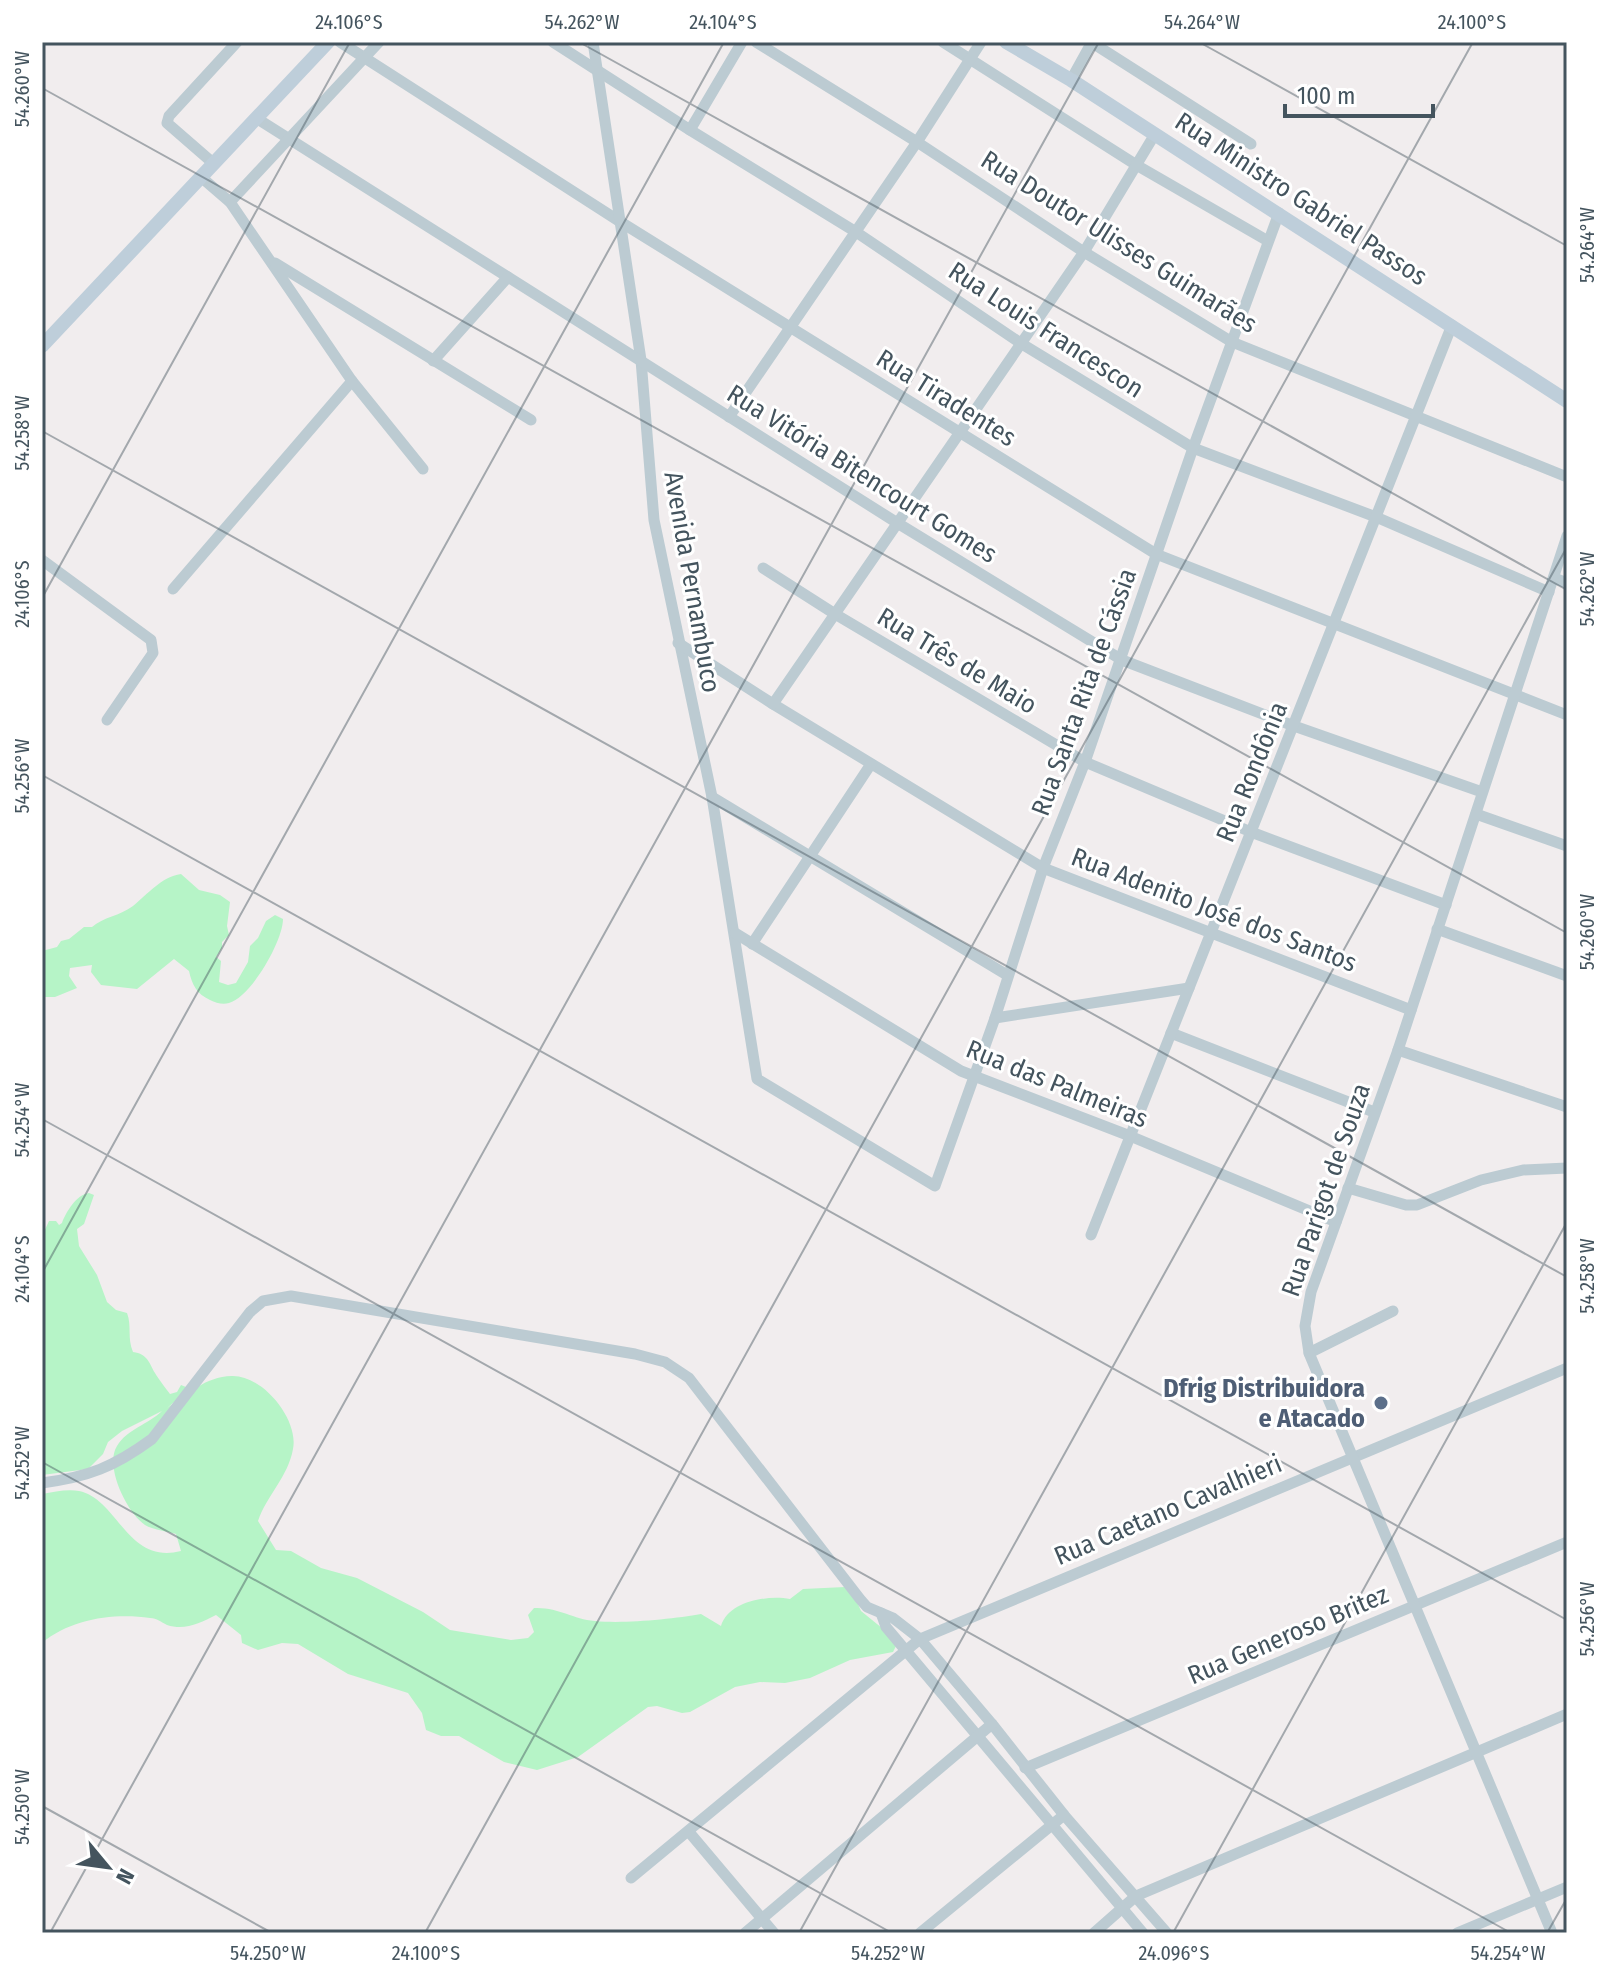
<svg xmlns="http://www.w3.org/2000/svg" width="1609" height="1975" font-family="'Fira Sans Condensed',sans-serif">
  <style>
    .green { fill: #b6f4c7 }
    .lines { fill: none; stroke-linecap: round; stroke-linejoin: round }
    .minor { stroke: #bccbd2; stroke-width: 11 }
    .secondary { stroke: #beceda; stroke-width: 14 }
    .ticks { fill: none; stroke: #44545e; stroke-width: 2; stroke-opacity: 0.45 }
    .service-dot { fill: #5c6f8a; stroke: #fff; stroke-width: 3 }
    .labels { text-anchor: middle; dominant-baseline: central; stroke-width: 6; stroke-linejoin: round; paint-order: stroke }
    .street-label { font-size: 26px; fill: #44545e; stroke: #fff }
    .service-label { font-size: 26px; font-weight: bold; fill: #4e5e75; stroke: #fff; text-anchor: end }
    .neatline { fill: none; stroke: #44545e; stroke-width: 3 }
    .ticks-label { font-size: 20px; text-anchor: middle; fill: #44545e }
  </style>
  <rect width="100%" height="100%" fill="#f1edee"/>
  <!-- green -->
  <g class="green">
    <path d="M181 874 199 890 220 895 230 902 227 926 229 935 222 942V948L216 957 221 961 219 982 228 985 236 983 248 962 250 946 258 938 266 921 275 915 283 919C283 941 251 997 229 1003 223 1005 216 1003 210 1000 197 994 192 985 189 971L174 959 137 989 101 985 91 972 92 965 70 968 69 976 77 988 55 997H42V951L57 947 61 941 69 939 84 927H92C103 917 120 916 133 906 148 894 161 877 181 874Z"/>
    <path d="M89 1193 94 1195 84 1224 77 1229 79 1246 97 1275 107 1302 116 1310 127 1313C132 1326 127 1338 133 1352 148 1354 149 1363 155 1373 158 1378 166 1389 170 1394L177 1392 181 1385 186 1387 185 1393 167 1408C189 1394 204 1377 232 1376 263 1375 299 1420 293 1449 288 1477 267 1495 258 1521L276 1550 291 1551 321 1568 357 1578 423 1612 450 1630 511 1640 528 1638 534 1632 528 1615 534 1608C559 1607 572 1619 595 1621 624 1624 673 1619 701 1614L721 1626C729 1601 767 1595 790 1599L803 1589 845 1587 857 1602 861 1611 893 1637 897 1644 893 1652 850 1660 810 1678 785 1683 760 1682 735 1687 690 1712 682 1713 657 1706 648 1707 578 1757 537 1770 504 1762 459 1736H441L426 1730 422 1713 408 1693 348 1674 298 1644 282 1643 258 1650 242 1643 241 1635 216 1615C200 1623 185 1631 167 1625 161 1622 157 1618 150 1618 113 1613 71 1619 42 1643V1494C54 1492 67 1489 79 1491 118 1499 127 1565 181 1551L176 1534C167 1531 153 1530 145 1525 127 1513 104 1466 117 1446 127 1429 149 1424 162 1411L122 1431 108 1442 103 1454 88 1469 42 1475V1236L49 1221H56L59 1225 62 1223C66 1212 77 1194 89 1193Z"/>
  </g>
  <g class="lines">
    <!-- minor -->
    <g class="minor">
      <path d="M340 42 619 221 1156 554 1567 715"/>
      <path d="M553 42 690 130 856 232 1022 344 1193 448 1376 517 1549 592"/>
      <path d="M593 42 641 360 654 520 712 797 757 1079 935 1186 995 1018 1043 868 1085 762 1193 448 1279 213"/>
      <path d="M756 42 917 142 1084 252 1232 342 1567 477"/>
      <path d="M943 42 1138 166 1268 241"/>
      <path d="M1091 42 1251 144"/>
      <path d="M1071 80 1092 42"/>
      <path d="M256 118 899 524 1122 660 1294 726 1482 792"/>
      <path d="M690 130 742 42"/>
      <path d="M213 163 167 123 169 116 237 42"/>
      <path d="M201 177 230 202 352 381 423 469"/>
      <path d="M230 202 379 42"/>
      <path d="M275 263 531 420"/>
      <path d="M433 361 508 277"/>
      <path d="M729 417 917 142 981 42"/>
      <path d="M42 560 151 640 153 653 107 720"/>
      <path d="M763 568 835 614 1085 762 1251 832 1446 905"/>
      <path d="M1554 578 1567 583"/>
      <path d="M173 589 352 381"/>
      <path d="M678 643 773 704 1043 868 1411 1010"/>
      <path d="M773 704 1084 252 1155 134"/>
      <path d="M712 797 1007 975"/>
      <path d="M1476 814 1567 846"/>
      <path d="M1437 929 1567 976"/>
      <path d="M735 933 961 1071 1130 1136 1336 1222"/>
      <path d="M752 944 871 764"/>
      <path d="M995 1018 1189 988"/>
      <path d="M1171 1033 1374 1112"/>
      <path d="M1398 1050 1567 1107"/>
      <path d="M1348 1188 1406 1205H1417L1481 1180 1523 1170 1567 1168"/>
      <path d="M1091 1235 1452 325"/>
      <path d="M1309 1353 1393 1311"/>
      <path d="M42 1483C88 1477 114 1467 152 1439L250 1312 263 1301 291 1296 635 1354 665 1362 689 1378 860 1599 867 1607 893 1618 920 1639 992 1724 1064 1815 1167 1933"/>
      <path d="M881 1613 886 1627 1143 1933"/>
      <path d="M1025 1768 1567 1542"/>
      <path d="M689 1832 774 1933"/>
      <path d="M631 1878 920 1639 1567 1368"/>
      <path d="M745 1933 992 1724"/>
      <path d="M920 1933 1064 1815"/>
      <path d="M1094 1933 1136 1896 1567 1714"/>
      <path d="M1457 1933 1567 1887"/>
      <path d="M1552 1933 1309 1353 1305 1326 1311 1292 1398 1050 1567 536"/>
    </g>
    <!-- secondary -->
    <g class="secondary">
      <path d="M1006 42 1071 80 1567 401"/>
      <path d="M42 346 328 42"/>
    </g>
  </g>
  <!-- ticks -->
  <path class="ticks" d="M579 42 1567 590M1199 42 1567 246M42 88 1567 933M42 431 1567 1277M42 598 350 42M42 775 1567 1620M42 1119 1511 1933M42 1273 724 42M42 1462 892 1933M42 1806 272 1933M50 1933 1099 42M425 1933 1473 42M799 1933 1567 547M1173 1933 1567 1222M1547 1933 1567 1898"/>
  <!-- markers -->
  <circle class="service-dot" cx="1381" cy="1403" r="8"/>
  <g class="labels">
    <!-- street labels -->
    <g class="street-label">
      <text transform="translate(1301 199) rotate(33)">Rua Ministro Gabriel Passos</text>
      <text transform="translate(1119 242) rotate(32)">Rua Doutor Ulisses Guimarães</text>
      <text transform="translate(1046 330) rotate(33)">Rua Louis Francescon</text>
      <text transform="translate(946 398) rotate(32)">Rua Tiradentes</text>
      <text transform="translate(862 474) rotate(32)">Rua Vitória Bitencourt Gomes</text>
      <text transform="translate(692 582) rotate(80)">Avenida Pernambuco</text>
      <text transform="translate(957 661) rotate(31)">Rua Três de Maio</text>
      <text transform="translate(1084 692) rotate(-70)">Rua Santa Rita de Cássia</text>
      <text transform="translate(1252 772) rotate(-68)">Rua Rondônia</text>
      <text transform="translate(1214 910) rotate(21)">Rua Adenito José dos Santos</text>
      <text transform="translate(1057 1084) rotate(22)">Rua das Palmeiras</text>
      <text transform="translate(1326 1190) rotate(-71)">Rua Parigot de Souza</text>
      <text transform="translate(1168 1510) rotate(-23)">Rua Caetano Cavalhieri</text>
      <text transform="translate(1288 1635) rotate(-23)">Rua Generoso Britez</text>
    </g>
    <!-- service labels -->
    <g class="service-label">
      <text x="1365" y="1388">Dfrig Distribuidora<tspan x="1365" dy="30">e Atacado</tspan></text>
    </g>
  </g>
  <!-- border -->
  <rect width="1609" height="1975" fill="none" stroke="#ffffff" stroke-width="88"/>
  <!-- north arrow -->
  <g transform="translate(108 1867) rotate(119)" stroke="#ffffff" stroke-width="6" paint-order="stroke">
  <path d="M0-6L14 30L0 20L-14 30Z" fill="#44545e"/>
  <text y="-12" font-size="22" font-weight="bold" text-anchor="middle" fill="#44545e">N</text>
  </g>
  <!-- scale -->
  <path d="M1285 104v12h148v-12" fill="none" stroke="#44545e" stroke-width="4"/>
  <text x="1297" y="104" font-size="24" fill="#44545e" stroke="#ffffff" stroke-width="6" paint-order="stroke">100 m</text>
  <rect x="44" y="44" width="1521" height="1887" class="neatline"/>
  <g class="ticks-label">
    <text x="349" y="29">24.106°S</text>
    <text x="582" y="29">54.262°W</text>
    <text x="723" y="29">24.104°S</text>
    <text x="1202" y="29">54.264°W</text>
    <text x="1472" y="29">24.100°S</text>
    <text transform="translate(22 89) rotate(-90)" y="7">54.260°W</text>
    <text transform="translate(1587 245) rotate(-90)" y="7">54.264°W</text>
    <text transform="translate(22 433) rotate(-90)" y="7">54.258°W</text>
    <text transform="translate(1587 589) rotate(-90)" y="7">54.262°W</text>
    <text transform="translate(22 594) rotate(-90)" y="7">24.106°S</text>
    <text transform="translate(22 776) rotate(-90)" y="7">54.256°W</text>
    <text transform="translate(1587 932) rotate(-90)" y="7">54.260°W</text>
    <text transform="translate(22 1120) rotate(-90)" y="7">54.254°W</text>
    <text transform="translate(22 1269) rotate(-90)" y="7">24.104°S</text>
    <text transform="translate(1587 1276) rotate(-90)" y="7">54.258°W</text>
    <text transform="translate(22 1463) rotate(-90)" y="7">54.252°W</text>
    <text transform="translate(1587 1619) rotate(-90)" y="7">54.256°W</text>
    <text transform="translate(22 1807) rotate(-90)" y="7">54.250°W</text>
    <text x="268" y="1960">54.250°W</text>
    <text x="426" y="1960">24.100°S</text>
    <text x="888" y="1960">54.252°W</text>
    <text x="1174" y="1960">24.096°S</text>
    <text x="1508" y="1960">54.254°W</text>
  </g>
</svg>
